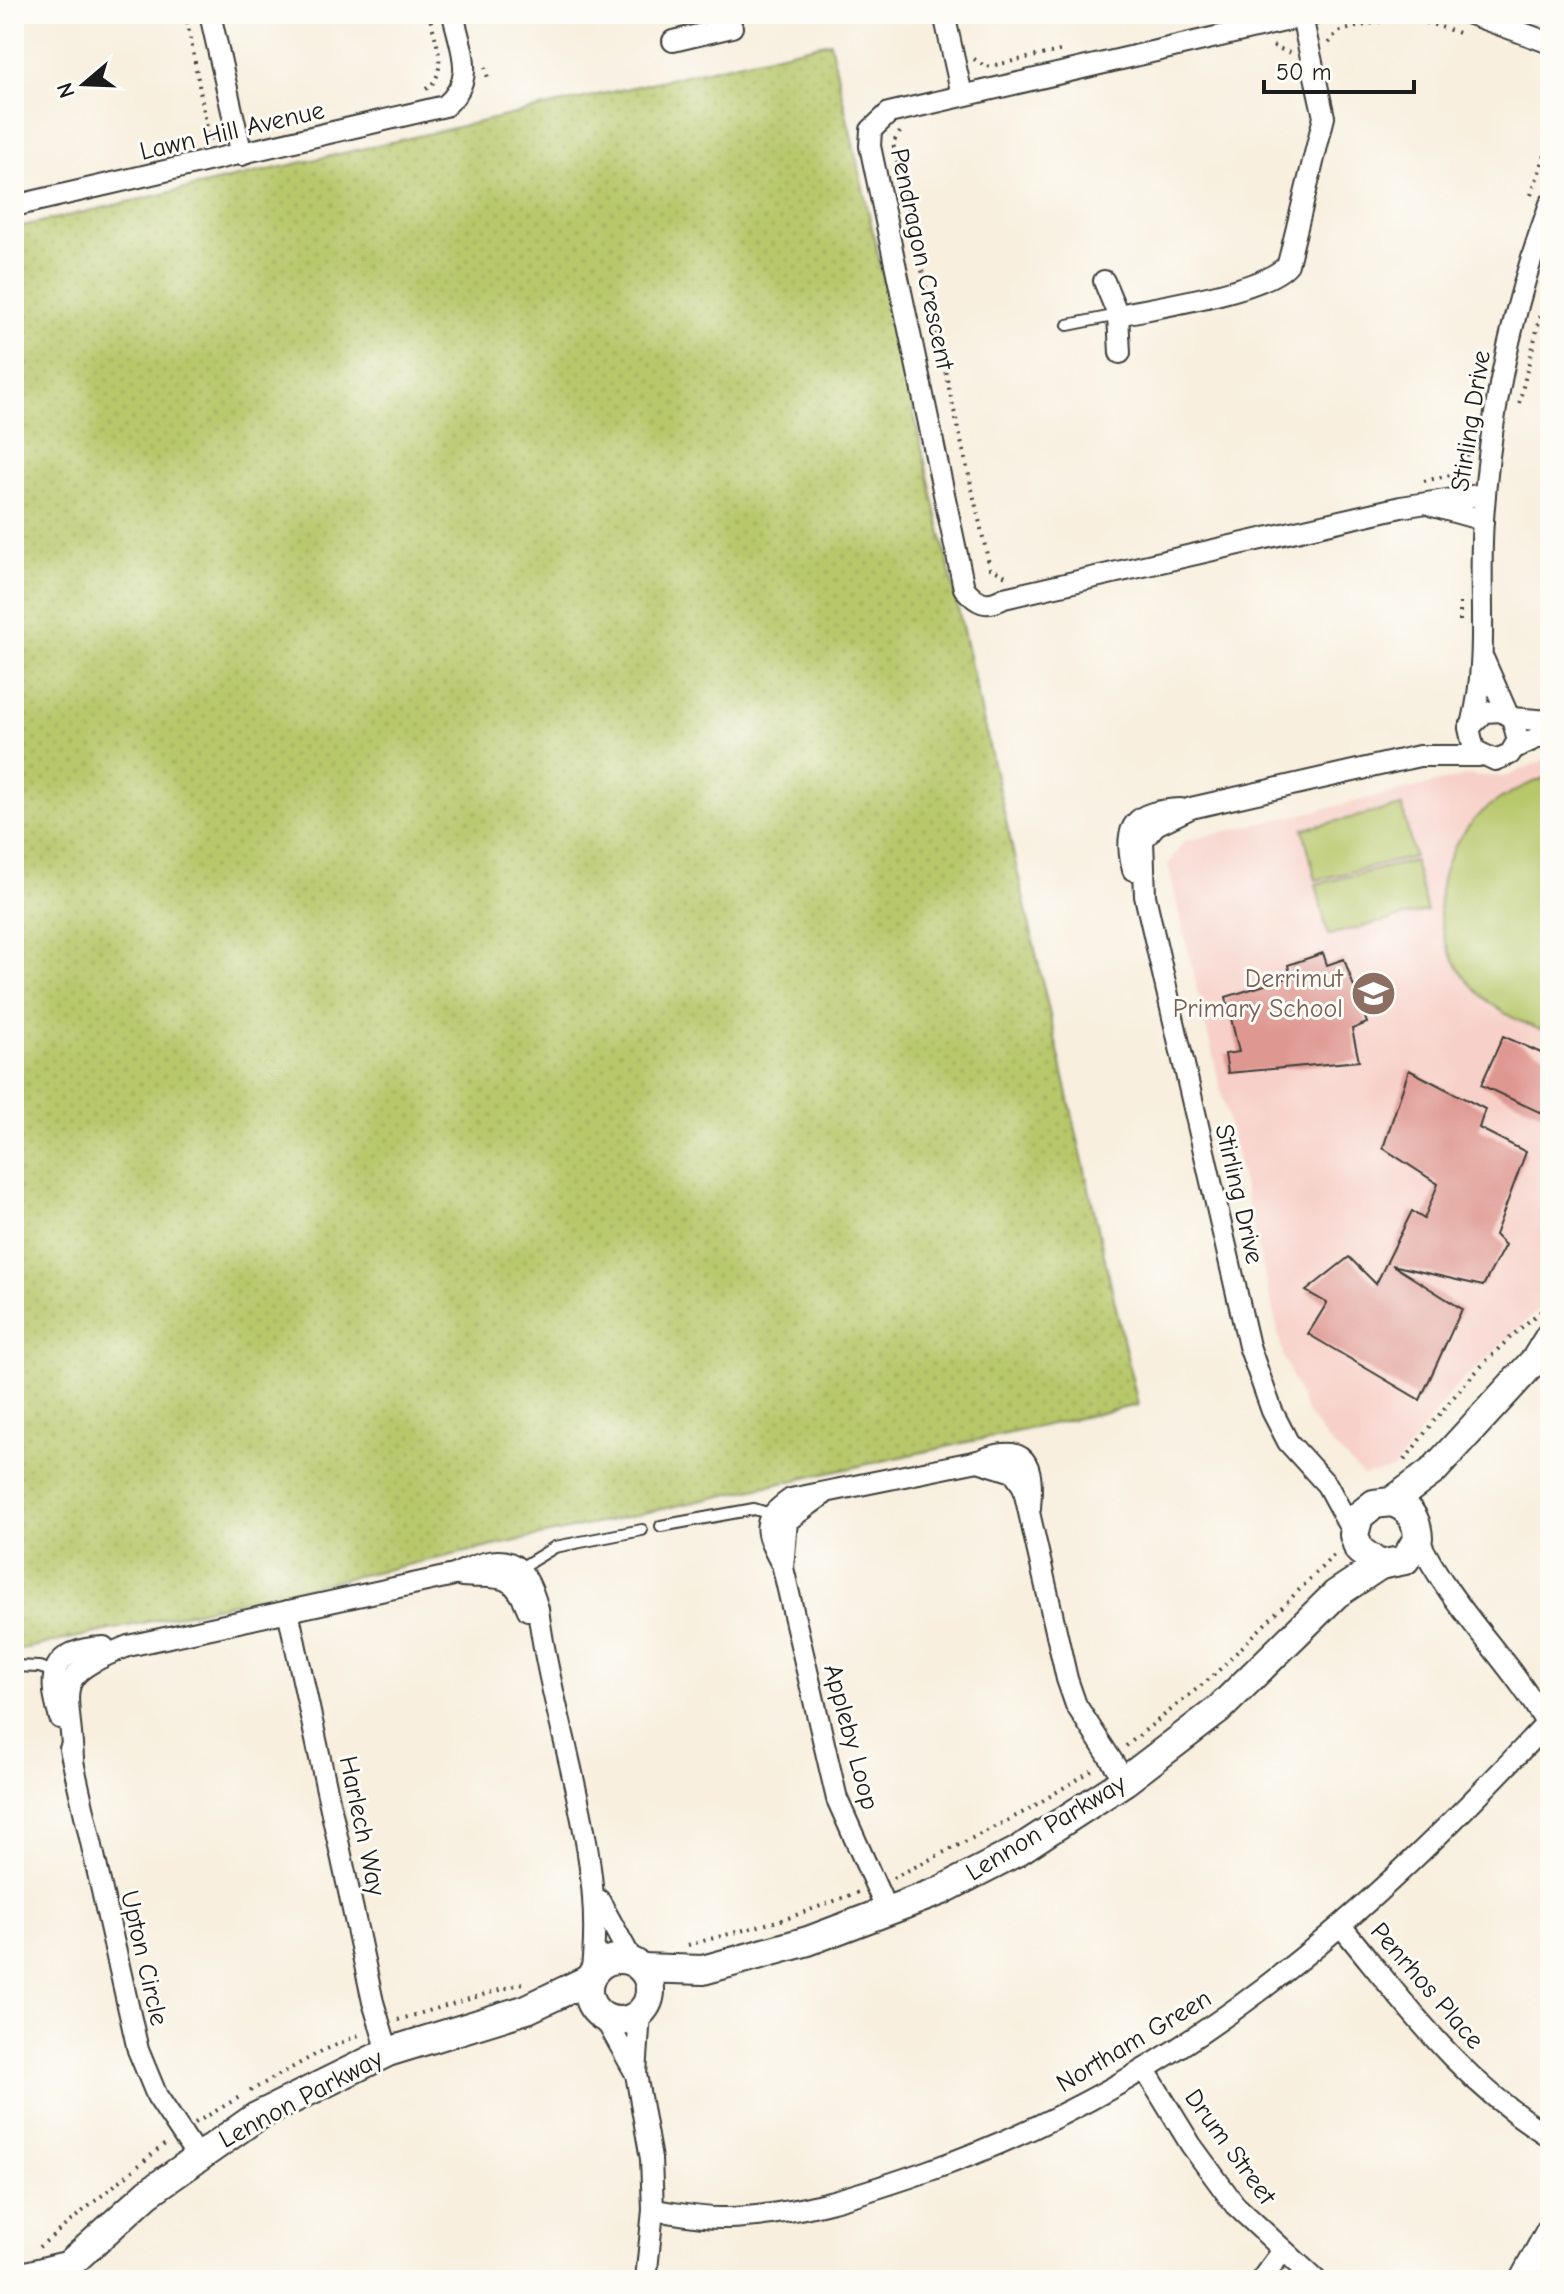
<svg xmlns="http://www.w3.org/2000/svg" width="1564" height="2294" font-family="'Comic Neue',sans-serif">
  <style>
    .built { fill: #f7d1c9 }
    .grass { fill: url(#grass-dots); stroke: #6a7243; stroke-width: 2 }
    .garden { fill: #b7c76a; stroke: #6a7243; stroke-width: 2 }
    .building { fill: #df9791 }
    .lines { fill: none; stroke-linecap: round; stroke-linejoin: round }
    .lane-casing { stroke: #3d3c39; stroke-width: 14 }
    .street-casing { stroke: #3d3c39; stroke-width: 24 }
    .secondary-casing { stroke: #3d3c39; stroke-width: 32 }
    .path { stroke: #3d3c39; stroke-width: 4; stroke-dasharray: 2 6; stroke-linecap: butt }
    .lane { stroke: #fff; stroke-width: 10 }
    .street { stroke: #fff; stroke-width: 20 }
    .secondary { stroke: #fff; stroke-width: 28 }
    .labels { text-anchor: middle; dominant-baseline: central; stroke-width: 6; stroke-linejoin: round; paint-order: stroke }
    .street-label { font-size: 26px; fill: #1c1c1c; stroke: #fdfcf7 }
    .education-label { font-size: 26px; fill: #785e54; stroke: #fdfcf7; text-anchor: end }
  </style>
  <defs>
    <pattern id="grass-dots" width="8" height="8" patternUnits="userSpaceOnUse" patternTransform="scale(2)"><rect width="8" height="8" fill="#b7c76a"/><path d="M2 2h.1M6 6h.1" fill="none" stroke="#9daa5b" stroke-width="1.8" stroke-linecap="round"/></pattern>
  </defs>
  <rect width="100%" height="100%" fill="#fdfcf7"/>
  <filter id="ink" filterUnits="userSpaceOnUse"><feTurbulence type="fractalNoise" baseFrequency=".0125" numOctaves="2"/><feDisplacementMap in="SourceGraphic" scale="16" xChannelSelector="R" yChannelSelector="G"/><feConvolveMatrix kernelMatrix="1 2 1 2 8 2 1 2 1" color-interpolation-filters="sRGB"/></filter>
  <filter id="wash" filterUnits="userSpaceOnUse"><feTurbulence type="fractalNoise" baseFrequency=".006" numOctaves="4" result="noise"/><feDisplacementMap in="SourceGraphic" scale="32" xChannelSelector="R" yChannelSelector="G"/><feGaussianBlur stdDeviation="1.8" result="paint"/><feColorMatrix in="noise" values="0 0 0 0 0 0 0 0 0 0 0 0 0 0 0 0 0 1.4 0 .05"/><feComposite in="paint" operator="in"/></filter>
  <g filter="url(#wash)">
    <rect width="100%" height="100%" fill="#f8efde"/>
    <!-- built -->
    <path class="built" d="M1550 757V1299L1450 1393 1393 1470 1363 1476 1326 1438 1306 1411 1284 1358 1168 865 1184 841 1470 775 1505 777Z"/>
    <!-- grass -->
    <path class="grass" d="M830 42 1138 1405 14 1651V228Z"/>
    <!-- garden -->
    <g class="garden">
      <path d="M1550 776V1032C1458 1009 1403 910 1467 828 1488 801 1519 787 1550 776Z"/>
      <path d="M1402 806 1414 857 1316 880 1303 829Z"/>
      <path d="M1414 861 1427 911 1328 935 1316 884Z"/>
    </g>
    <g id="blocks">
      <!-- building -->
      <g class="building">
        <path d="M1323 953 1327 965 1344 959 1367 1023 1352 1029 1359 1061 1228 1073 1225 1054 1239 1052 1226 997 1291 977 1288 965Z"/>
        <path d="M1503 1036 1550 1057V1117L1481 1085Z"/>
        <path d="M1409 1070 1485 1109 1479 1128 1526 1152 1495 1235 1505 1245 1483 1286 1392 1265 1462 1309 1420 1400 1308 1334 1327 1303 1306 1291 1349 1257 1376 1284 1412 1211 1424 1219 1438 1184 1383 1148Z"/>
      </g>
    </g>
  </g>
  <g filter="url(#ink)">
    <use href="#blocks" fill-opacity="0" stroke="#3d3c39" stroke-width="2"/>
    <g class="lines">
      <defs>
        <g id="lane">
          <path d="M1068 325 1118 315"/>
          <path d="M661 1526 754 1509 774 1515"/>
          <path d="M517 1570 555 1547 642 1530"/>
          <path d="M14 1666 39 1667 58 1673"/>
        </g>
        <g id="street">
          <path d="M210 14 242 155"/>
          <path d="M944 14 962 95"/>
          <path d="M1315 14 889 113 871 130 870 146 964 588C977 603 986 608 1004 598L1401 507 1485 494"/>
          <path d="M1470 14 1550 43"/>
          <path d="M673 41 732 27"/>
          <path d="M14 206 445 106C477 79 461 50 453 14"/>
          <path d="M1104 281 1118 315 1120 353"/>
          <path d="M1118 315C1156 307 1267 291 1288 264L1324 117 1302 17"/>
          <path d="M1433 506 1483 520"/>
          <path d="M1484 660 1508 715"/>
          <path d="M1512 718 1518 740 1510 754 1495 760 1474 750 1469 728 1485 712 1501 711 1512 718 1550 721"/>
          <path d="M1473 721C1489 656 1478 587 1483 520 1490 412 1513 305 1550 204"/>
          <path d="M1515 748 1550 732"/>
          <path d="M1133 870C1121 824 1136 811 1181 809"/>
          <path d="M978 1461 1013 1472 1023 1486 1067 1679 1076 1705 1125 1781"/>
          <path d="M824 1494 787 1521 783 1568 837 1799 888 1913"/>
          <path d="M1354 1535 1327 1485 1288 1442 1272 1411 1249 1346 1145 896 1143 840 1156 825 1191 808 1419 756H1479"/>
          <path d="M1418 1538C1451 1609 1512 1661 1550 1730"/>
          <path d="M780 1561C763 1529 760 1521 791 1499L978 1461C1027 1441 1034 1463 1030 1508"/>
          <path d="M462 1576C498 1579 512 1569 528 1610"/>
          <path d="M288 1611 373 2002 388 2052"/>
          <path d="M60 1718C46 1674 51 1649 104 1647"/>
          <path d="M70 1749 138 2050 157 2096 197 2156"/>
          <path d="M73 1759C69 1682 50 1678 128 1646L454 1575C503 1551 523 1555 538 1609 553 1729 608 1856 591 1976"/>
          <path d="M599 1900 633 1962"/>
          <path d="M1341 1926C1408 2007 1459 2080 1550 2137"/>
          <path d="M640 2013 636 2074 651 2159 653 2210 646 2280"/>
          <path d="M604 2017 636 2074"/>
          <path d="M1145 2070 1191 2145 1235 2205 1316 2280"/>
          <path d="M653 2210C677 2213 701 2219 725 2218 792 2217 861 2194 925 2172 1184 2082 1363 1920 1546 1724"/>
          <path d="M1261 2280 1282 2252"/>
        </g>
        <g id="secondary">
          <path d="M1391 1502C1409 1507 1417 1519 1418 1538L1405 1560 1380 1565 1359 1550 1354 1535 1359 1516 1374 1504 1391 1502 1433 1471 1536 1359 1550 1336"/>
          <circle cx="619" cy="1990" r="31"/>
          <path d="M642 1968 703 1970 808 1941 940 1891 1016 1852 1125 1781 1218 1710 1336 1594 1380 1565"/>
          <path d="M14 2279 62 2267"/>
          <path d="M52 2280 148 2193 256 2117 388 2052 527 2009 590 1979"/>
          <path d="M1524 2280 1550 2232"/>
        </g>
      </defs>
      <!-- lane casing -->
      <use href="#lane" class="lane-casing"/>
      <!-- street casing -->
      <use href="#street" class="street-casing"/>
      <!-- secondary casing -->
      <use href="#secondary" class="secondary-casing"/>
      <!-- path -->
      <g class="path">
        <path d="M186 14 209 139 212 138"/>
        <path d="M1329 43 1337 32C1396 17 1404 13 1461 34"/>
        <path d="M1273 46 1290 53"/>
        <path d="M974 59 986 67 1064 50"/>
        <path d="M485 67 488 78"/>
        <path d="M426 89C451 73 434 37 429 14"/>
        <path d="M900 132 893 143 990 568 1006 576"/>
        <path d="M1531 195 1550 141"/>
        <path d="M1519 403 1550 277"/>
        <path d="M1464 472 1468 452"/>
        <path d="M1424 481 1464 472V478"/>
        <path d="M1460 603V626"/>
        <path d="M1405 1460C1446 1402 1494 1347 1550 1304"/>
        <path d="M1126 1746 1214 1675 1337 1552"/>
        <path d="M893 1878 1024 1812 1096 1768"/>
        <path d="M688 1945 785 1919 859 1892"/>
        <path d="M398 2020 523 1983"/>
        <path d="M250 2091 320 2052 363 2033"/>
        <path d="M195 2123 243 2095"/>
        <path d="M39 2247 165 2144"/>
      </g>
      <!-- lane -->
      <use href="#lane" class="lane"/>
      <!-- street -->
      <use href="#street" class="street"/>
      <!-- secondary -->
      <use href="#secondary" class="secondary"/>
    </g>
  </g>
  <!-- icons -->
  <defs>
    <symbol id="school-disc" viewBox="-11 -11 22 22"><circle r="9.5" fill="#8d6e63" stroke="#fdfcf7"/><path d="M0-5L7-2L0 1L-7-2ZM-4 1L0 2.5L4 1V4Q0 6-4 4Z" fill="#fff"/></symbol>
  </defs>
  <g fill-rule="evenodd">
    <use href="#school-disc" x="1348" y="968" width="51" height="51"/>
  </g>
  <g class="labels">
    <!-- street labels -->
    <g class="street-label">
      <text transform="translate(232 131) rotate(-13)">Lawn Hill Avenue</text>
      <text transform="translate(922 259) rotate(78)">Pendragon Crescent</text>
      <text transform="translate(1471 421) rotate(-81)">Stirling Drive</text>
      <text transform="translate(1239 1194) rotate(77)">Stirling Drive</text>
      <text transform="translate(851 1737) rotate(75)">Appleby Loop</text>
      <text transform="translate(362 1826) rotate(78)">Harlech Way</text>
      <text transform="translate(1046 1828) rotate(-31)">Lennon Parkway</text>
      <text transform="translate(144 1958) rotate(77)">Upton Circle</text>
      <text transform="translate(1427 1986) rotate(49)">Penrhos Place</text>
      <text transform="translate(1134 2041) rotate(-31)">Northam Green</text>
      <text transform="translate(301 2099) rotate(-28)">Lennon Parkway</text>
      <text transform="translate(1230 2147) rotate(54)">Drum Street</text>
    </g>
    <!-- education labels -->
    <g class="education-label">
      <text x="1343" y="979">Derrimut<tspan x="1343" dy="30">Primary School</tspan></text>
    </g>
  </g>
  <!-- margin -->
  <rect width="1564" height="2294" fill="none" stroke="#fdfcf7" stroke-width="48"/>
  <!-- north arrow -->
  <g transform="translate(84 84) rotate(251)" stroke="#fdfcf7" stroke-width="6" paint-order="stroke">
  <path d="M0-6L14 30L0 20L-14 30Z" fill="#1c1c1c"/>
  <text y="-12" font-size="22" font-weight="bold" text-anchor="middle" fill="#1c1c1c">N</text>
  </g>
  <!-- scale -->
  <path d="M1264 80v12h150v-12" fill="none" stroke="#1c1c1c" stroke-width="4"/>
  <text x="1276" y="80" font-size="24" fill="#1c1c1c" stroke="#fdfcf7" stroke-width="6" paint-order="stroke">50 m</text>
</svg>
